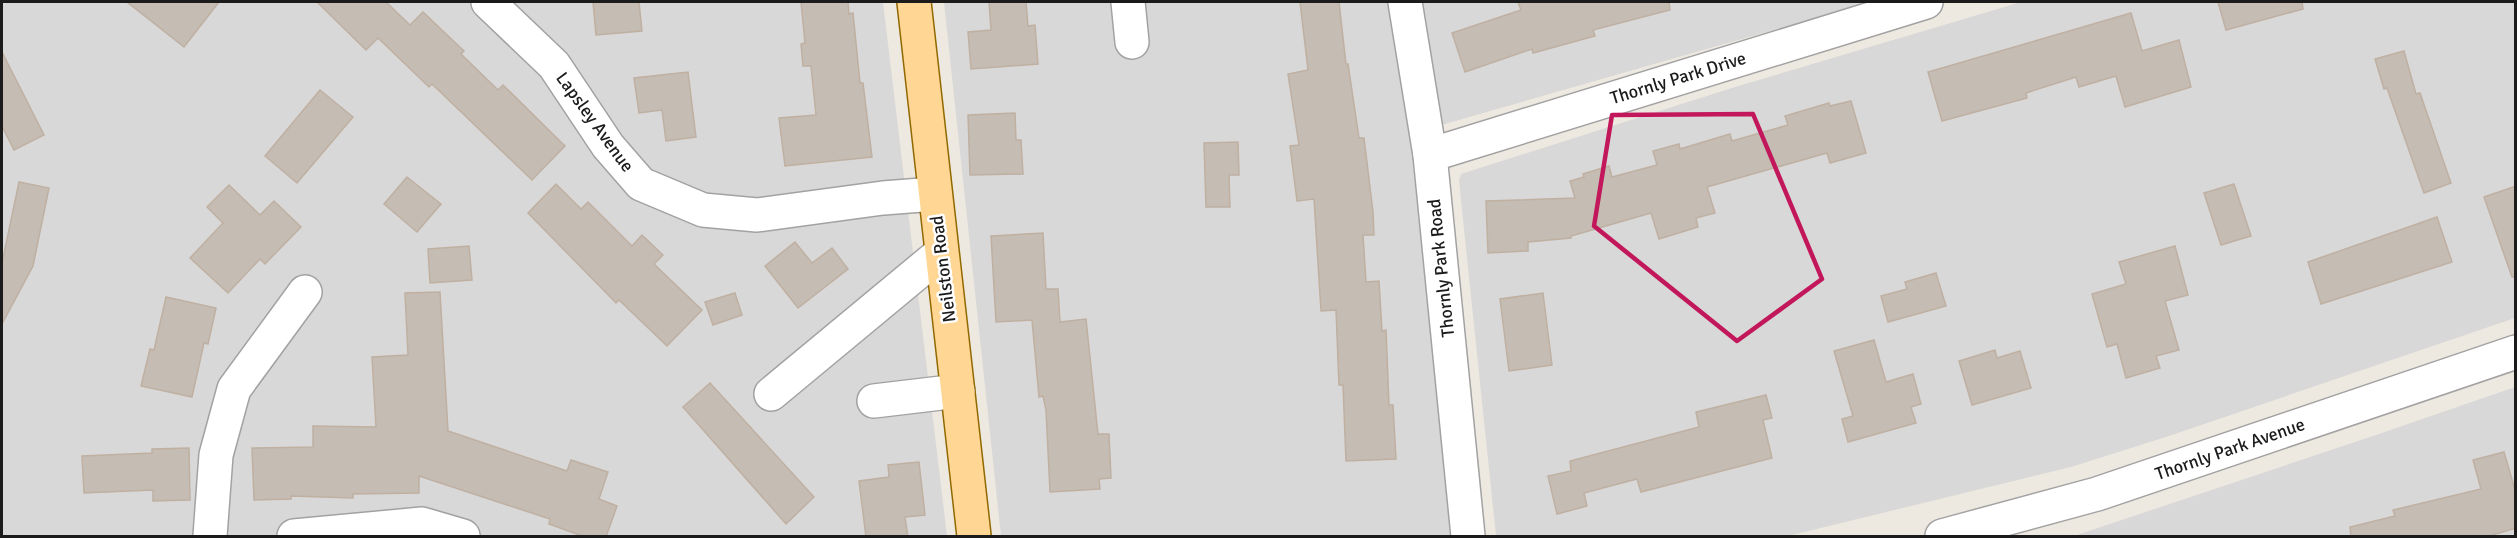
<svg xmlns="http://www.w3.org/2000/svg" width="2517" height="538" font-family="Signika,sans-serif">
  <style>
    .residential { fill: #d9d8d8 }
    .building { fill: #c5bcb3; stroke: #bfb0a2; stroke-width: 1.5 }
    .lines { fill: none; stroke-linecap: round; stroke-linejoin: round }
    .minor-casing { stroke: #a2a2a2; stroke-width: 36 }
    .major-casing { stroke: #926900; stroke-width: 36 }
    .minor { stroke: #fff; stroke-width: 33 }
    .major { stroke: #ffd693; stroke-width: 33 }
    .marked { fill: none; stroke: #c2185b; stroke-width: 4.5; stroke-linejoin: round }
    .labels { text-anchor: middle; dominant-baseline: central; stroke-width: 5; stroke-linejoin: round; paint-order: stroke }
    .street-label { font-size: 18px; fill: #1b1b1b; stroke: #fff }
  </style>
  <rect width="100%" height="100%" fill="#ede9e0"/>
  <!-- residential -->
  <g class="residential">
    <path d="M2 2H883L947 536H2Z"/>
    <path d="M944 2H1871L1410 134 1451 536H1001Z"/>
    <path d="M2021 2H2515V318L2169 436 2071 467 1788 536H1496L1459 181 1461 174 1735 87Z"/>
    <path d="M2515 387V536H2074L2373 436Z"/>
  </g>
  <!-- building -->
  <g class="building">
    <path d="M127 2H219L184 47Z"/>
    <path d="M317 2H386L410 25 423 12 464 51 461 54 498 90 503 85 565 146 532 180 432 84 429 87 378 38 366 50Z"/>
    <path d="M593 2H639L642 31 596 35Z"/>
    <path d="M801 2H848L849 14 853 13 860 83H863L872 157 785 166 779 118 816 115 811 66H803L801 44 805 43Z"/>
    <path d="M989 2H1026L1028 26 1035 25 1038 64 971 69 968 32 991 30Z"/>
    <path d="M1300 2H1339L1346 64H1348L1359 138H1364L1373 212 1374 235H1363L1366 282 1379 281 1382 331 1386 330 1389 405H1393L1396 459 1346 461 1343 385H1339L1336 310 1321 311 1314 199 1297 201 1290 146 1299 145 1288 74 1308 70Z"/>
    <path d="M1518 2H1669L1670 10 1593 30 1595 36 1533 53 1532 49 1465 72 1452 33 1521 10Z"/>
    <path d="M2218 2H2302L2303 9 2226 30Z"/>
    <path d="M2131 13 2142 51 2179 40 2191 87 2125 107 2116 76 2079 87 2076 77 2026 93 2027 98 1942 121 1928 72Z"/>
    <path d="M2404 51 2416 94 2420 93 2451 183 2424 193 2387 88 2384 89 2375 59Z"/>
    <path d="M2 52 44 135 14 150 2 126Z"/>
    <path d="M688 72 696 137 666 141 662 110 639 113 634 78Z"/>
    <path d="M320 90 353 117 297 183 265 156Z"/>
    <path d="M1851 101 1866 153 1830 163 1827 153 1707 187 1715 213 1696 218 1698 227 1659 239 1651 213 1571 236V238L1528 242V251L1488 253 1486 201 1575 198 1570 181 1584 177 1583 174 1609 166 1612 177 1657 165 1653 151 1679 144 1680 149 1730 134 1732 141 1788 125 1785 116 1829 103 1830 106Z"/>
    <path d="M1015 113 1016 140H1021L1023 174 970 175 968 115Z"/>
    <path d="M1238 142 1239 175H1229L1230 207H1206L1204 143Z"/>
    <path d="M407 177 441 204 417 232 384 204Z"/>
    <path d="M19 182 49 188 33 266 2 324V263Z"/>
    <path d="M556 184 581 209 588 202 632 246 642 235 663 255 654 264 702 310 667 346 619 300 616 303 528 213Z"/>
    <path d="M2234 184 2251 236 2221 245 2204 193Z"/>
    <path d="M229 185 260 215 274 201 301 227 265 264 260 259 228 293 190 258 223 223 207 207Z"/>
    <path d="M2516 186V277H2512L2484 197Z"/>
    <path d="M2437 217 2452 262 2321 304 2308 262Z"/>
    <path d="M1043 233 1046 289H1058L1060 322 1086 319 1098 434H1109L1111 478 1099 479 1100 489 1050 492 1046 410 1043 396 1039 397 1032 320 996 322 991 236Z"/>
    <path d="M795 242 812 263 832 248 848 269 798 308 765 266Z"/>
    <path d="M469 246 472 280 430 283 428 249Z"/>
    <path d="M2175 246 2188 295 2165 301 2179 350 2156 356 2160 368 2126 378 2117 344 2107 347 2092 294 2126 284 2119 262Z"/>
    <path d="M1936 273 1946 306 1888 322 1881 296 1907 289 1905 282Z"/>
    <path d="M440 292 448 431 567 471 571 460 608 472 599 499 617 506 606 537H585L549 524 550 519 419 476V493L353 494V498L291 496V499L254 500 252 448 313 447V426L376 427 372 357 408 355 405 293Z"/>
    <path d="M735 293 742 315 713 325 705 302Z"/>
    <path d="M1543 293 1552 365 1509 371 1500 299Z"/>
    <path d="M166 297 216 308 208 344 204 343 192 397 141 386 150 349 154 350Z"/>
    <path d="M1874 340 1886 382 1913 374 1921 404 1911 407 1916 423 1848 442 1842 419 1853 416 1834 351Z"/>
    <path d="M1995 350 1997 358 2020 351 2031 388 1972 405 1959 361Z"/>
    <path d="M710 383 814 497 786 524 683 407Z"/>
    <path d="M1766 395 1772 418 1763 420 1772 458 1641 492 1637 479 1584 493 1587 506 1557 514 1548 476 1571 471 1570 461 1699 427 1696 412Z"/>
    <path d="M189 448 190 500 153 501V490L84 493 82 456 152 453V449Z"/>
    <path d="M2504 452 2516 493V528L2486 537H2351L2350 527 2395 516 2393 510 2481 489 2473 460Z"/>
    <path d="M919 462 925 515 905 517 908 537H866L859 481 889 477 888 465Z"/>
  </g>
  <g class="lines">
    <defs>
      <g id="minor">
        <path d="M488 2 554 65 608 146 641 184 703 210 757 215 883 198 935 194"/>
        <path d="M1128 2 1132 42"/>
        <path d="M1405 2 1430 155 1468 536"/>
        <path d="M1430 155 1926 2"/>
        <path d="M771 394 941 253"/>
        <path d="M874 401 958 391"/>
        <path d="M210 536 216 455 234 389 305 292"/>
        <path d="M294 536 422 524 463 536"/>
        <path d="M1942 536 2097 494 2516 352"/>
      </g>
      <path id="major" d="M914 2 974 536"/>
    </defs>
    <!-- minor casing -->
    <use href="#minor" class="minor-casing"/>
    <!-- major casing -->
    <use href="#major" class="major-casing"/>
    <!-- minor -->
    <use href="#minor" class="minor"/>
    <!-- major -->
    <use href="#major" class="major"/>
  </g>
  <!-- marked area -->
  <path class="marked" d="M1753 114 1822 279 1737 341 1594 226 1612 115Z"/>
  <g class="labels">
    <!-- street labels -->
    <g class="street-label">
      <text transform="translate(1678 78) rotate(-17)">Thornly Park Drive</text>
      <text transform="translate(595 122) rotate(54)">Lapsley Avenue</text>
      <text transform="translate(1441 268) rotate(-96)">Thornly Park Road</text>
      <text transform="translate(943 269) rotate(-97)">Neilston Road</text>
      <text transform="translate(2230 449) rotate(-19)">Thornly Park Avenue</text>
    </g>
  </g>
  <!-- border -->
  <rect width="2517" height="538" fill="none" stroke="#1b1b1b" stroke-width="6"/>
</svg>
